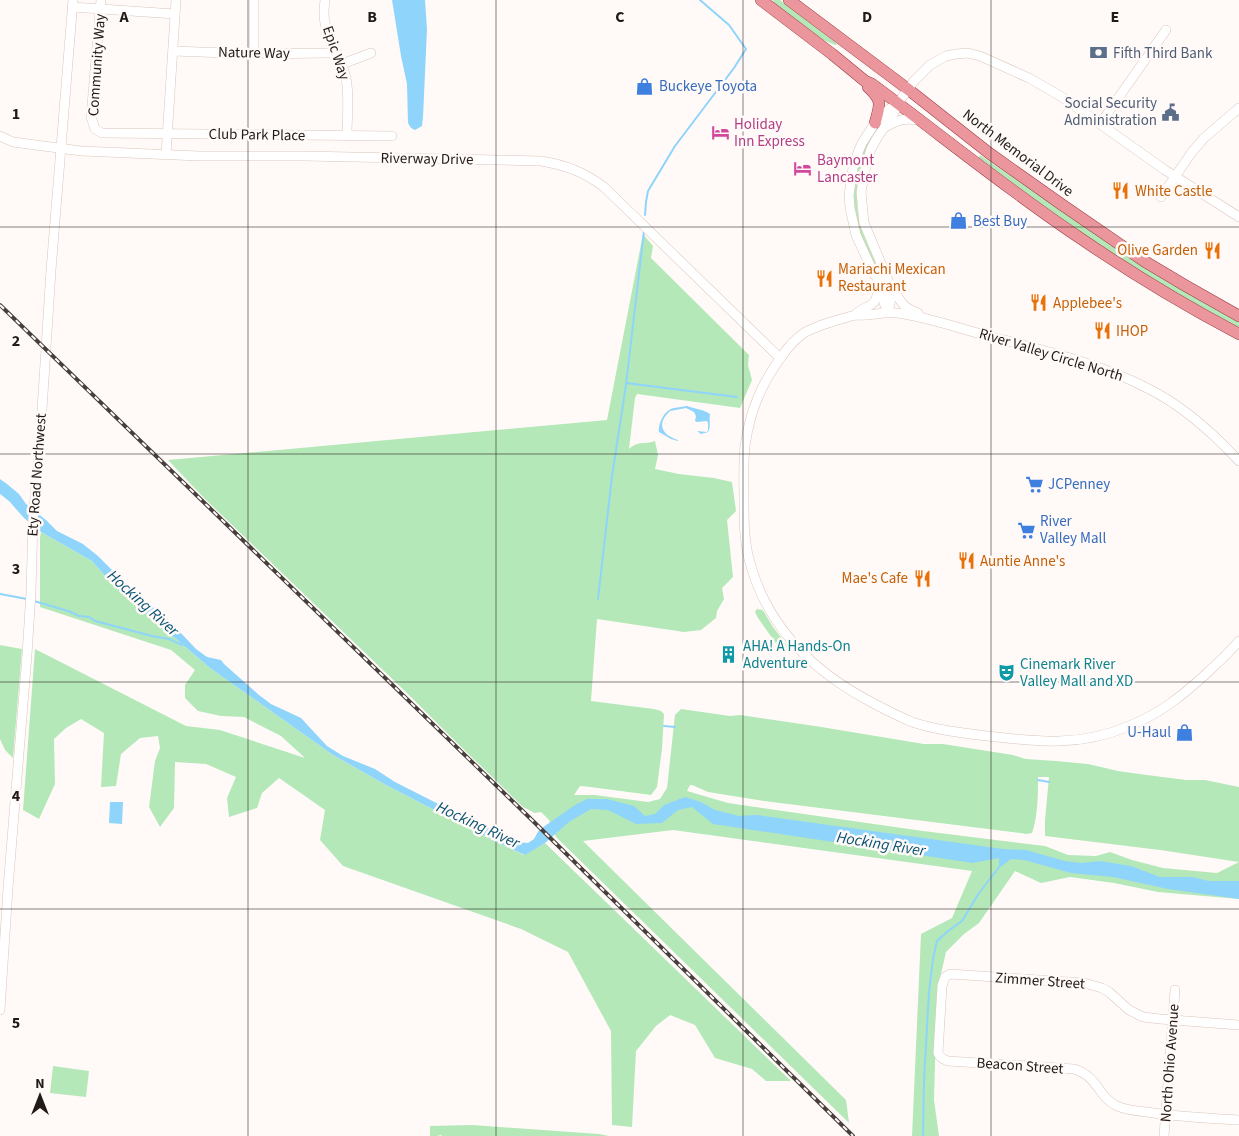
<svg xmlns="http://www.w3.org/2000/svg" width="1239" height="1136" font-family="'Source Sans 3',sans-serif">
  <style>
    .green { fill: #b5e8b8; fill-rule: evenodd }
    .water { fill: #8fd4fb }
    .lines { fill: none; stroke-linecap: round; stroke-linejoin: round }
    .stream { stroke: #8fd4fb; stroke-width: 2 }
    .minor-casing { stroke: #dbc5ba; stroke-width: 10 }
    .major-casing { stroke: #9c3d43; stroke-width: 12 }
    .minor { stroke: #fff; stroke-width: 9 }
    .major { stroke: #eb969d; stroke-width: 11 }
    .rail-casing { stroke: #473f3c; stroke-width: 4 }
    .rail { stroke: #fffaf8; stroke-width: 2; stroke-dasharray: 5.5; stroke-linecap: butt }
    .grid { fill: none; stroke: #221a16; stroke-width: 1; stroke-opacity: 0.55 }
    .labels { text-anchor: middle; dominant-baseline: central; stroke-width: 5; stroke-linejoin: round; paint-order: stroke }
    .street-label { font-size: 15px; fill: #221a16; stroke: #fffaf8 }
    .service-label { font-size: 15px; fill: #4e5e75; stroke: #fffaf8; text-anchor: start }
    .shop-label { font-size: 15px; fill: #366cbe; stroke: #fffaf8; text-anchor: start }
    .hotel-label { font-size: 15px; fill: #b23c85; stroke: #fffaf8; text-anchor: start }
    .food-label { font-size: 15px; fill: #c56008; stroke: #fffaf8; text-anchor: start }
    .culture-label { font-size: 15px; fill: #0d838f; stroke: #fffaf8; text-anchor: start }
    .water-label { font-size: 16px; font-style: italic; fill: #0a5474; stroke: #fffaf8 }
    .grid-label { font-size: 16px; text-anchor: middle; font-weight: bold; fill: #221a16; stroke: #fffaf8; stroke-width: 5; stroke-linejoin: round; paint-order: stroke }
  </style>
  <rect width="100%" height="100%" fill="#fffaf8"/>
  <!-- green -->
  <g class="green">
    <path d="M773 0H780L835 42 837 45H835L821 39 774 3Z"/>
    <path d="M878 125 881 127C863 154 852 186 859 219 865 243 878 267 889 290H885C877 273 868 256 861 238 852 212 851 180 861 155 865 144 872 134 878 125Z"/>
    <path d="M980 155 1116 248 1239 320V328C1189 301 1140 273 1094 241 1054 215 1017 186 979 158Z"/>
    <path d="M643 234 653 246 651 258 749 355 748 365 752 380 740 408 637 394 635 398 629 449C639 440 644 445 655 441L658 455 655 469 679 474 714 478 732 482 736 511 727 520 733 577 722 588 724 599 717 611 716 618 701 630 684 632 597 619 591 701 654 709 661 711 664 714 662 749 657 787 651 795 590 787 580 786 574 795H595L648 802 660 799 667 788 675 715 681 709 730 716 740 715 815 726 924 744H943L1013 755 1026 759 1056 761 1088 764 1118 771 1147 775 1186 780H1205L1239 787V899L1158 892 1114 883 1070 877 1041 883 1015 871 979 923 964 934 946 952 937 991 934 1100 939 1136H912L921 934 952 918 972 871 673 830 583 841 846 1100 849 1123 556 837 549 820 541 812 535 813 523 807 451 737 411 697 203 497 168 460 607 420ZM1038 777H1049L1045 820V836L1160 850 1239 862 1217 873 1163 868 1132 860 1110 852 1096 856 1068 855 1045 846 923 831 728 803 687 791 690 785H692L708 792 764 801 1027 834 1032 833C1038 816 1038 795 1038 777Z"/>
    <path d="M41 532 92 561 114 586 210 668 333 755 386 785 496 842 524 855 545 843 791 1081H766L752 1069 715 1058 695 1025 670 1015 656 1026 636 1051 632 1127 612 1125 611 1031 568 952 521 929 343 866 320 840 325 810 279 778 262 793 257 808 229 817 227 798 236 777 206 764 175 762 174 808 160 827 149 807 155 761 160 748 158 736 140 738 121 754 116 786 101 787 104 733 81 719 66 728 54 739 55 784 39 819 23 810 35 649 186 726 220 730 305 758 281 736 244 717 221 716 198 711 185 698V685L195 670 171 650 40 607V538Z"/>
    <path d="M757 609 762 610 764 612 773 627 786 644 788 647 787 651 783 652 780 649 758 618 755 612Z"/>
    <path d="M0 645 22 649 13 758 5 750 0 739Z"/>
    <path d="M53 1066 89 1071 86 1097 50 1093Z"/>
    <path d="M472 1125 599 1134 609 1136H442L441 1135 437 1136H430V1126Z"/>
  </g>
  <!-- water -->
  <g class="water">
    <path d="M392 0H425L427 29 423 117 422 126 415 130 411 128 408 123 407 84 401 56Z"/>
    <path d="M687 406C695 409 702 409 710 414 709 420 711 427 708 432L701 434 697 431 707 432 708 430V423L707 421 697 422 695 421 696 416 694 412 686 408 670 411C656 424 662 435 678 440V441L671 439 659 432C658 424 664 410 674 408 678 407 683 407 687 406Z"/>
    <path d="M0 479 7 484 19 494 26 504 46 520 57 531 83 544 98 556 142 600 162 613 196 649 207 657 221 660 224 664 259 695 271 704 301 718 327 746 343 756 375 769 395 782 464 817 519 842 528 843 534 839 539 830 575 805 587 799H607L634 806 645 816 655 814 664 805 685 797 701 802 715 810 739 816 757 815 1003 849 1026 850 1065 861 1082 863 1100 861 1131 866 1160 877H1192L1209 881H1239V899L1168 889 1113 877 1071 873 1024 860 1011 859 999 868V858L973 863 713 824 692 807 678 810 662 823 636 824 608 810 591 809 569 822 545 843 525 855 496 842 386 785 333 755 210 668 114 586 92 561 41 532 24 518 9 501 0 494Z"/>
    <path d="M110 802H123L122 824 109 823Z"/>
  </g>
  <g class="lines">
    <!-- stream -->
    <g class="stream">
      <path d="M645 215 646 202 648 191 675 146 734 68 746 49 729 25 700 0"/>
      <path d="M626 383 737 397"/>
      <path d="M0 594 27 599"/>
      <path d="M598 599 612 476 626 385 644 231"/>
      <path d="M34 601 71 612 79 616 89 617 95 621 152 636 169 639 182 645"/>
      <path d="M664 726 675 727"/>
      <path d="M1038 780 1049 782"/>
      <path d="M923 1136 924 1080 929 992 933 959 937 941 948 931 962 921 979 893 1000 866"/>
    </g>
    <defs>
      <g id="minor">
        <path d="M101 0 91 117 95 129 102 133 392 136"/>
        <path d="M254 0V54"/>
        <path d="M325 0C324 8 323 15 325 23 328 41 340 56 345 74 350 93 347 115 347 136"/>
        <path d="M72 7 175 14"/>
        <path d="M173 51 254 54 327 53 335 52"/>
        <path d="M342 64 371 53"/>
        <path d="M1100 124 1166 30"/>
        <path d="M885 127C900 119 903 118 920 120"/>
        <path d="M0 136 13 142 81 151 199 156H304L541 161C566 165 584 172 604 187L780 358"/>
        <path d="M166 154 176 0"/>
        <path d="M1161 197 1192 152 1204 138 1239 108"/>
        <path d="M892 286C900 300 901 307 918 313"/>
        <path d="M888 312 884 303 882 286 879 280 874 274 856 235 850 208 849 195 853 168 857 155 862 143 875 123 889 109 898 103 914 81 930 65 946 56 956 54 968 53 980 56 1029 78 1062 97 1165 170 1239 217"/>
        <path d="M888 312 891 299V287L864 223 861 192 866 165 871 149 877 138 895 111 898 103"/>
        <path d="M855 315C866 303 880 310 877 284"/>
        <path d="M1239 461C1213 433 1182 405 1147 388 1101 364 1043 350 992 337 960 329 929 317 897 313 882 311 869 317 855 315 839 320 819 324 804 333 795 339 788 347 782 356 761 384 750 411 745 446 743 464 744 483 744 501 744 520 744 540 749 559 766 626 812 671 871 702 884 709 898 716 912 722 936 730 962 733 987 736 1038 742 1080 747 1129 726 1161 713 1182 696 1207 673 1218 663 1229 653 1239 641"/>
        <path d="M0 1010 8 888 27 655 31 592 33 519 40 441 51 270 73 0"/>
        <path d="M1239 1025 1160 1019 1143 1017 1129 1010 1109 992 1102 988 1084 983 950 974 945 977 942 986 938 1053C940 1058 943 1059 948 1061L1074 1069C1099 1077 1097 1096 1117 1106 1126 1110 1137 1111 1147 1112 1177 1117 1208 1118 1239 1120"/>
        <path d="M1164 1136 1175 990"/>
      </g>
      <g id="major">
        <path d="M761 0 832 54 865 81 872 84C941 135 1008 190 1080 238 1131 273 1184 305 1239 334"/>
        <path d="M789 0 909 90 989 153 1061 204 1144 261 1186 286 1239 316"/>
        <path d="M868 87C883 101 880 104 875 123"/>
      </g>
    </defs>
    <!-- minor casing -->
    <use href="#minor" class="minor-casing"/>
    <!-- major casing -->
    <use href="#major" class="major-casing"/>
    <!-- minor -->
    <use href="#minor" class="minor"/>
    <!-- major -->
    <use href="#major" class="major"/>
    <defs>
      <path id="rail" d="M0 305 534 822 853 1136"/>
    </defs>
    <!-- rail casing -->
    <use href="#rail" class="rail-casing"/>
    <!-- rail -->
    <use href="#rail" class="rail"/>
  </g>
  <!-- grid -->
  <path class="grid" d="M248 0V1136M496 0V1136M743 0V1136M991 0V1136M0 227H1239M0 454H1239M0 682H1239M0 909H1239"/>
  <!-- icons -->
  <defs>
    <symbol id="bank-bare" viewBox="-9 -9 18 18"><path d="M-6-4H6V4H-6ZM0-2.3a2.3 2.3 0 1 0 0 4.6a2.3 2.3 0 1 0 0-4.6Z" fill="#5c6f8a" stroke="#fffaf8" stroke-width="2.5" paint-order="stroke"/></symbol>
    <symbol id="shop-bare" viewBox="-9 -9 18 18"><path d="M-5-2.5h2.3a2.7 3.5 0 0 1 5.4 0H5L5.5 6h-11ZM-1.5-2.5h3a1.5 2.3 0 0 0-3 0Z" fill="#3f7fe0" stroke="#fffaf8" stroke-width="2.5" paint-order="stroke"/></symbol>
    <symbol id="civic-bare" viewBox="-9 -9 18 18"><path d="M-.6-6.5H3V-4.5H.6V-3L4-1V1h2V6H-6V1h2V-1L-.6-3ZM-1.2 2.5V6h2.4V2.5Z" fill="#5c6f8a" stroke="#fffaf8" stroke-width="2.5" paint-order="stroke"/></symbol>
    <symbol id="hotel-bare" viewBox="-9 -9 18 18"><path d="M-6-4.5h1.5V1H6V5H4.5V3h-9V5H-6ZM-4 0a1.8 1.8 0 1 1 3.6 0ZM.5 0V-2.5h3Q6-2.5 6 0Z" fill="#d1479c" stroke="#fffaf8" stroke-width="2.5" paint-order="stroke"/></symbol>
    <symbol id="restaurant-bare" viewBox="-9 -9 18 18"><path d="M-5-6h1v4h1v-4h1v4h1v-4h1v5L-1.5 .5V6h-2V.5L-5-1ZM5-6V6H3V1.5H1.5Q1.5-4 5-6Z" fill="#e8710a" stroke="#fffaf8" stroke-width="2.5" paint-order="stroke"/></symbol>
    <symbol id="supermarket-bare" viewBox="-9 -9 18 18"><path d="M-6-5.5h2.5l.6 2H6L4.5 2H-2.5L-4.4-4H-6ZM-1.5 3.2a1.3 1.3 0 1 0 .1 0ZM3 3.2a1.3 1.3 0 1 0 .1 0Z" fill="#3f7fe0" stroke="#fffaf8" stroke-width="2.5" paint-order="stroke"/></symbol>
    <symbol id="building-bare" viewBox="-9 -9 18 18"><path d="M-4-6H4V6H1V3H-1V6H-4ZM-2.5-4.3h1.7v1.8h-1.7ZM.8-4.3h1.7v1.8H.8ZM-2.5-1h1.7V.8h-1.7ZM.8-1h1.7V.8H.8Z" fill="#0f9aa8" stroke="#fffaf8" stroke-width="2.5" paint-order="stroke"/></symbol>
    <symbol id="theatre-bare" viewBox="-9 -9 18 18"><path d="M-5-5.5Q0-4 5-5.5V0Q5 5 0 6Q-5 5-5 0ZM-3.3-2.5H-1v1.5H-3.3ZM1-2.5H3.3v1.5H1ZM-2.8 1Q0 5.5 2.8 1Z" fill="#0f9aa8" stroke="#fffaf8" stroke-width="2.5" paint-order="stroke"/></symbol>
  </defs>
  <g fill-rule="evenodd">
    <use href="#bank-bare" x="1086" y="40" width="25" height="25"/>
    <use href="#shop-bare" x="632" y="74" width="25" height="25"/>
    <use href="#civic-bare" x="1158" y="100" width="25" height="25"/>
    <use href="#hotel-bare" x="708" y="120" width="25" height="25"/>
    <use href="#hotel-bare" x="790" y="156" width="25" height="25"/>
    <use href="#restaurant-bare" x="1108" y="178" width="25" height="25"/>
    <use href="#shop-bare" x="946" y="208" width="25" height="25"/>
    <use href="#restaurant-bare" x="1200" y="238" width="25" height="25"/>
    <use href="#restaurant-bare" x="812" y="266" width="25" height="25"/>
    <use href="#restaurant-bare" x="1026" y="290" width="25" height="25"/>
    <use href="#restaurant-bare" x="1090" y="318" width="25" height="25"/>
    <use href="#supermarket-bare" x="1022" y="472" width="25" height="25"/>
    <use href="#supermarket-bare" x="1014" y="518" width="25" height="25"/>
    <use href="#restaurant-bare" x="954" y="548" width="25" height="25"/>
    <use href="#restaurant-bare" x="910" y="566" width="25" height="25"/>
    <use href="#building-bare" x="716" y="642" width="25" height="25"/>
    <use href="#theatre-bare" x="994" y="660" width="25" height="25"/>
    <use href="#shop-bare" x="1172" y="720" width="25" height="25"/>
  </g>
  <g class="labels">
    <!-- street labels -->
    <g class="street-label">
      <text transform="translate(254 53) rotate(1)">Nature Way</text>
      <text transform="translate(336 53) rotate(71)">Epic Way</text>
      <text transform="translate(97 65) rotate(-86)">Community Way</text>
      <text transform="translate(257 135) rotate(1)">Club Park Place</text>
      <text transform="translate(1018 153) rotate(37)">North Memorial Drive</text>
      <text transform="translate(427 159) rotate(1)">Riverway Drive</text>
      <text transform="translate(1051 355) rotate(17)">River Valley Circle North</text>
      <text transform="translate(37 475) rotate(-86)">Ety Road Northwest</text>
      <text transform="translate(1040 981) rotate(4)">Zimmer Street</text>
      <text transform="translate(1170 1063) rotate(-86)">North Ohio Avenue</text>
      <text transform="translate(1020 1066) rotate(4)">Beacon Street</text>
    </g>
    <!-- service labels -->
    <g class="service-label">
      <text x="1113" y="53">Fifth Third Bank</text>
      <text x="1157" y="103" text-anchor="end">Social Security<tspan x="1157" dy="17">Administration</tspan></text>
    </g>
    <!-- shop labels -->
    <g class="shop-label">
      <text x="659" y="86">Buckeye Toyota</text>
      <text x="973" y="221">Best Buy</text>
      <text x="1048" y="484">JCPenney</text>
      <text x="1040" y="521">River<tspan x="1040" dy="17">Valley Mall</tspan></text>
      <text x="1171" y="732" text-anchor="end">U-Haul</text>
    </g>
    <!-- hotel labels -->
    <g class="hotel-label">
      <text x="734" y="124">Holiday<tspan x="734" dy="17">Inn Express</tspan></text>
      <text x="817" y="160">Baymont<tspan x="817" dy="17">Lancaster</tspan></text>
    </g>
    <!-- food labels -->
    <g class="food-label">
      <text x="1135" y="191">White Castle</text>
      <text x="1198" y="250" text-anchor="end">Olive Garden</text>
      <text x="838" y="269">Mariachi Mexican<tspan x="838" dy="17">Restaurant</tspan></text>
      <text x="1053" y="303">Applebee's</text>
      <text x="1116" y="331">IHOP</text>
      <text x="980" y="561">Auntie Anne's</text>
      <text x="908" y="578" text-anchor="end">Mae's Cafe</text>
    </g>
    <!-- culture labels -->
    <g class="culture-label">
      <text x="743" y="646">AHA! A Hands-On<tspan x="743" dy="17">Adventure</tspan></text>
      <text x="1020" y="664">Cinemark River<tspan x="1020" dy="17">Valley Mall and XD</tspan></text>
    </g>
    <!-- water labels -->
    <g class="water-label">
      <text transform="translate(143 603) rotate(42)">Hocking River</text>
      <text transform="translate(478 825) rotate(25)">Hocking River</text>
      <text transform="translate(881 844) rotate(9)">Hocking River</text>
    </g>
  </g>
  <g class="grid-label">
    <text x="124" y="22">A</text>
    <text x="372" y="22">B</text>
    <text x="620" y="22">C</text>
    <text x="867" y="22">D</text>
    <text x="1115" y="22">E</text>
    <text x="16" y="119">1</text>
    <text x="16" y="346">2</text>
    <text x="16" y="574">3</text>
    <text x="16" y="801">4</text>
    <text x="16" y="1028">5</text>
  </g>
  <!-- north arrow -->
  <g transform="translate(40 1096)" stroke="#fffaf8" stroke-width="4" paint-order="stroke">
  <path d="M0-4L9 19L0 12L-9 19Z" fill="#221a16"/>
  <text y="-8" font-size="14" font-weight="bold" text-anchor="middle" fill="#221a16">N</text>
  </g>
</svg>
